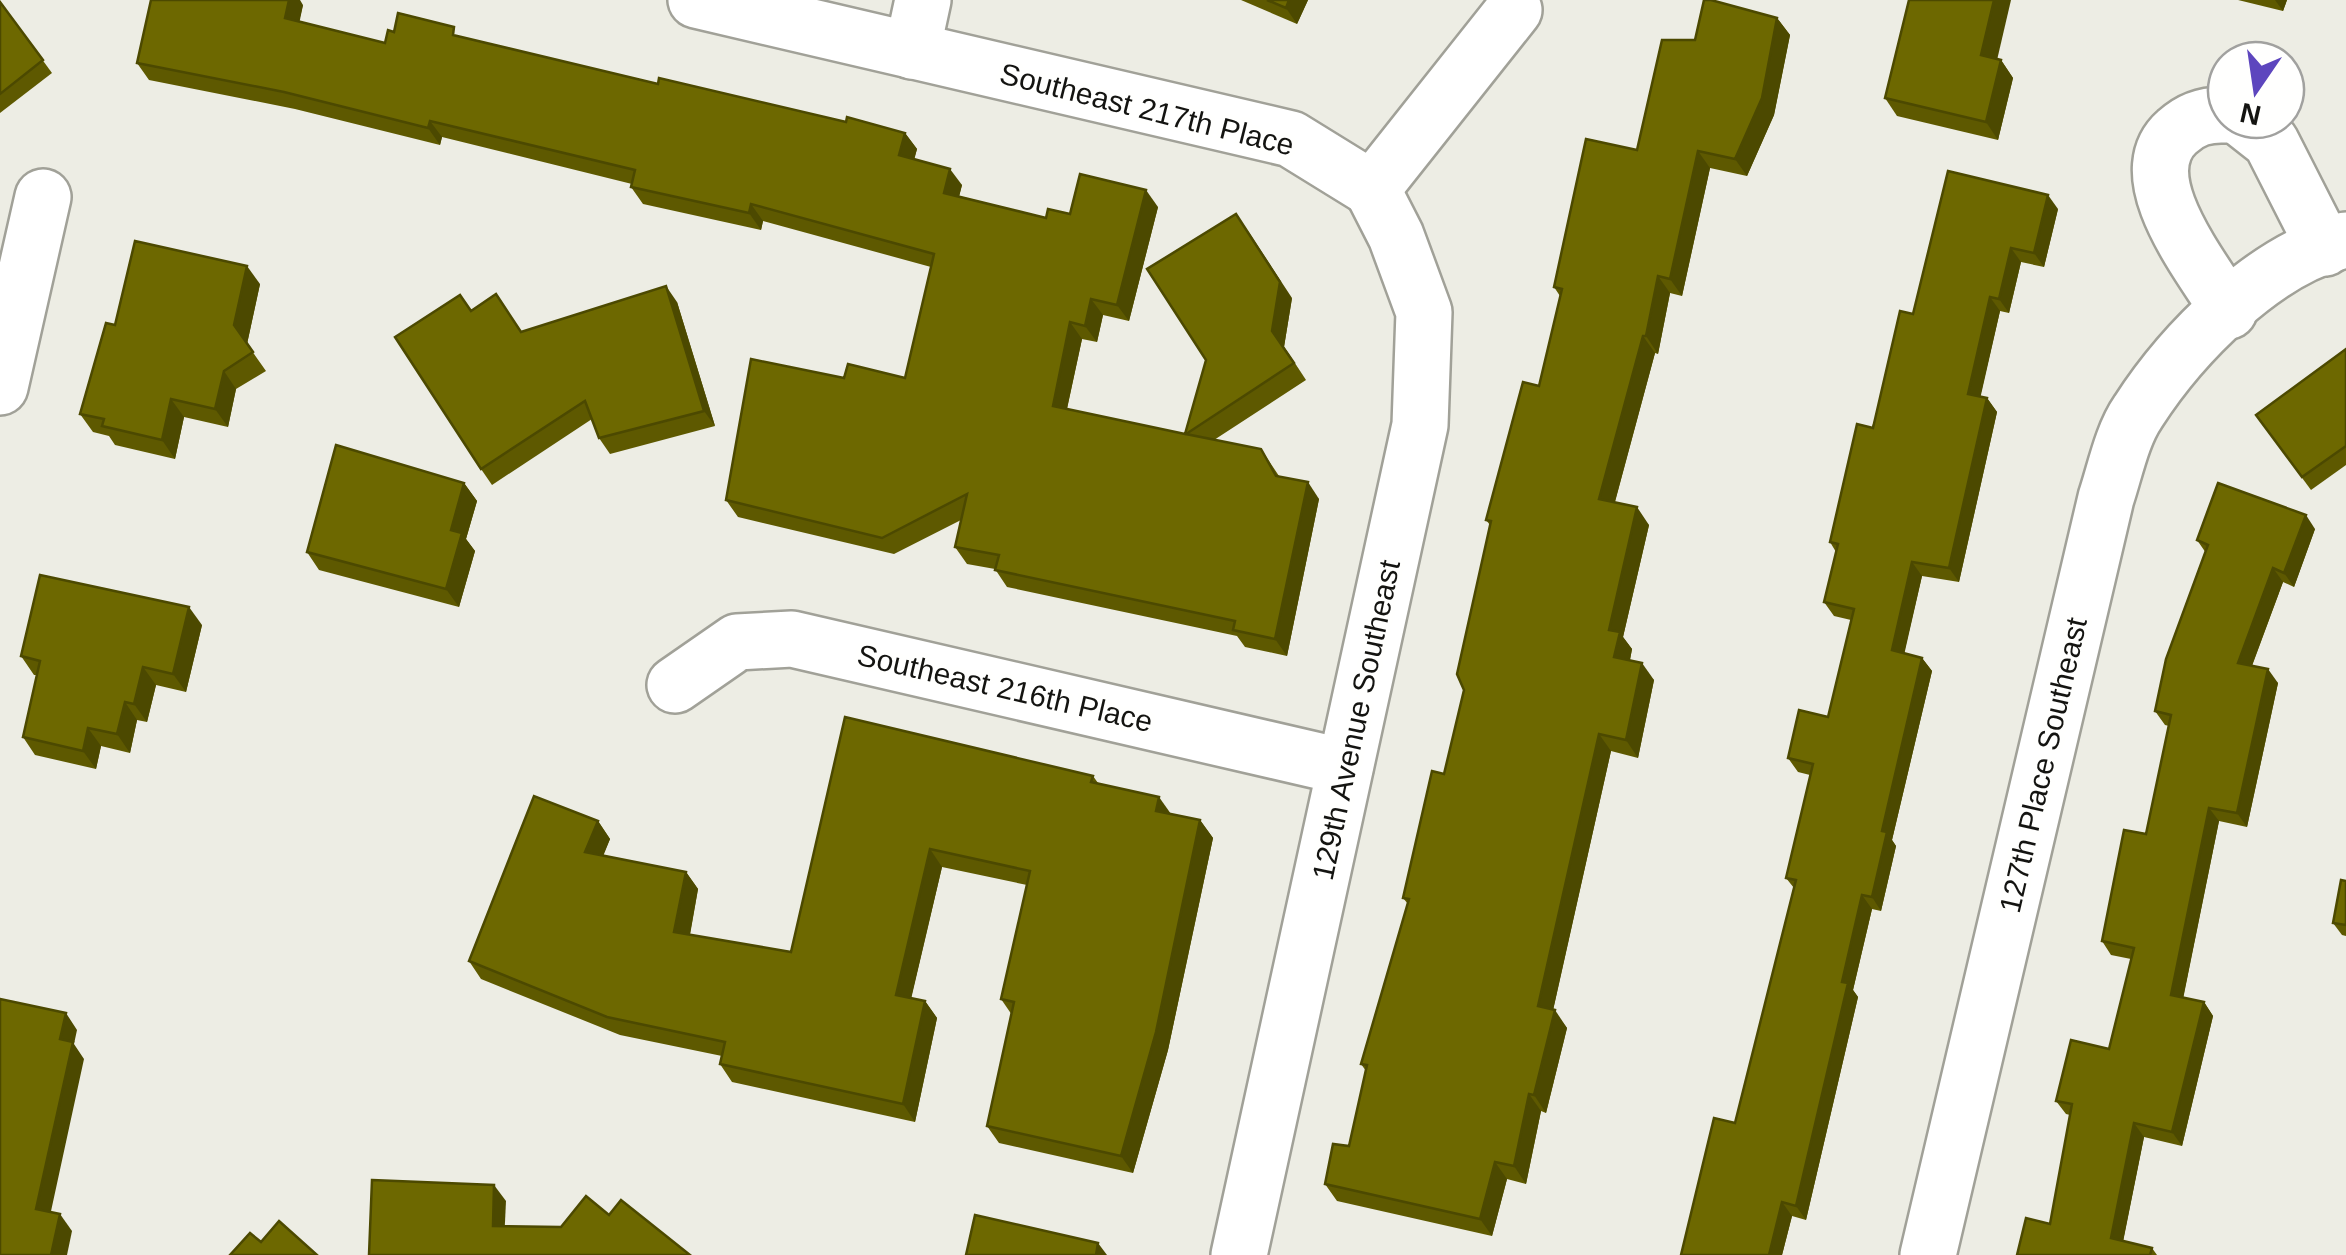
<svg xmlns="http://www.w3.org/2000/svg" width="2346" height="1255" font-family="Helvetica,sans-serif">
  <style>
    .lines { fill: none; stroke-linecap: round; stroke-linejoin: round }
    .minor-casing { stroke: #a1a198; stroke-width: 60 }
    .minor { stroke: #fff; stroke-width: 55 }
    .wall { fill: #5e5900 }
    .shaded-wall { fill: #4c4900 }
    .building { fill: #6d6800; stroke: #4c4900; stroke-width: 2.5 }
    .labels { text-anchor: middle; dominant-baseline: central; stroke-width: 10; stroke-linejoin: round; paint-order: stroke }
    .street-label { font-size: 30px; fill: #141411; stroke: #fffffe }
  </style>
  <rect width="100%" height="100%" fill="#edede4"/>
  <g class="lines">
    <defs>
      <g id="minor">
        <path d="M696 0 1291 139 1372 189"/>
        <path d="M912 51 923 0"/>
        <path d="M2226 115C2206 114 2191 119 2177 132 2127 176 2203 268 2229 311"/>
        <path d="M2243 120 2271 142 2325 248"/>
        <path d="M1372 189 1514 10"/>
        <path d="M0 387 43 197"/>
        <path d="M675 685 737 642 792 639 1345 767"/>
        <path d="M1239 1255 1420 425 1424 312 1396 236 1372 189"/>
        <path d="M1928 1255 2106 498C2115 471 2122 435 2138 412 2181 345 2266 257 2346 240"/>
      </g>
    </defs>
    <!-- minor casing -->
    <use href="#minor" class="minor-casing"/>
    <!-- minor -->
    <use href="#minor" class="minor"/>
  </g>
  <!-- wall -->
  <g class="wall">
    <path d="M1241 0H1308L1297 24Z"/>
    <path d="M2238 0H2287L2283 11Z"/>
    <path d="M0 2 52 73 0 113Z"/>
    <path d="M303 5 299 21 385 43 461 37 658 84 905 133 917 149 914 159 962 185 959 196 1046 218 1070 214 1158 207 1129 321 1103 315 1097 342 1082 339 1067 409 1185 434 1292 298 1284 347 1306 380 1214 440 1261 449 1279 476 1319 499 1287 656 1245 647 1237 636 1007 587 995 569 967 564 955 547 961 520 894 554 738 517 726 500 844 378H905L931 267 763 221 761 230 643 204 631 187 632 184 442 137 440 145 295 109 149 80 137 63Z"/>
    <path d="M1777 18 1790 35 1774 115 1747 176 1710 168 1682 296 1670 293 1658 354 1655 353 1615 502 1649 525 1623 637 1632 649 1630 660 1654 680 1638 758 1611 751 1553 1010 1567 1028 1546 1113 1541 1111 1526 1184 1507 1179 1492 1236 1337 1201 1325 1184 1349 1146 1366 1071 1361 1064 1408 904 1403 898 1444 774 1464 690 1490 525 1486 520 1539 386 1560 296 1554 287 1637 150 1695 40Z"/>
    <path d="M1997 59 2001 60 2013 78 1998 140 1897 116 1885 98Z"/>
    <path d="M2058 209 2044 267 2021 262 2009 313 2000 311 1980 397 1987 398 1997 412 1959 582 1922 576 1904 653 1922 658 1932 671 1892 840 1896 846 1881 911 1872 909 1853 990 1858 997 1806 1220 1792 1216 1782 1255 1735 1123 1794 888 1786 878 1810 775 1798 772 1788 758 1828 717 1851 620 1834 616 1824 602 1836 552 1830 542 1913 314Z"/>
    <path d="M260 284 247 344 266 371 236 389 228 427 184 417 175 459 115 445 109 436 93 432 80 414 115 325Z"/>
    <path d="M677 302 715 426 610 454 599 438 592 419 492 485 481 469 472 311 521 332Z"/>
    <path d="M2346 349V465L2311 490 2256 415Z"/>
    <path d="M464 483 477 501 466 539 475 551 459 607 319 570 307 552Z"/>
    <path d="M2315 529 2294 587 2283 582 2252 666 2278 683 2247 827 2219 821 2183 998 2204 1002 2213 1016 2182 1146 2144 1137 2123 1241 2152 1248 2157 1255H2017L2050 1224 2070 1115 2066 1114 2056 1101 2109 1049 2131 959 2111 955 2102 941 2146 834 2169 726 2165 725 2155 711 2206 553 2197 540Z"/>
    <path d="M202 625 186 692 156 685 147 722 137 720 130 753 101 746 96 769 35 755 23 737 37 675H34L21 656Z"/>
    <path d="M845 717 1093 776 1098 783 1171 814 1200 820 1213 838 1168 1050 1133 1173 999 1143 987 1126 1012 1015 1001 999 1027 885 942 867 911 998 925 1001 937 1018 915 1122 732 1082 720 1064 722 1056 620 1035 481 979 469 961 598 821 610 839 603 855 686 872 698 889 690 935 791 952Z"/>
    <path d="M2346 881V936L2342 935 2333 923Z"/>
  </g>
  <!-- shaded-wall -->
  <g class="shaded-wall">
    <path d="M289 0H300L303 5 297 34 285 18Z"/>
    <path d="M1289 0H1308L1297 24 1286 8Z"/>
    <path d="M1994 0H2011L1994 73 1981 55Z"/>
    <path d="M2275 0H2287L2283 11Z"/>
    <path d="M1777 18 1790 35 1774 115 1747 176 1735 159Z"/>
    <path d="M2001 60 2013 78 1998 140 1986 122Z"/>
    <path d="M430 121 442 137 440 145 428 128Z"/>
    <path d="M905 133 917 149 911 172 899 155Z"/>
    <path d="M1698 151 1710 168 1682 296 1670 279Z"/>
    <path d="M950 169 962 185 956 209 944 193Z"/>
    <path d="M1146 190 1158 207 1129 321 1117 305Z"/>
    <path d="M2048 195 2058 209 2044 267 2034 253Z"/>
    <path d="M751 204 763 221 761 230 749 213Z"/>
    <path d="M1248 231 1292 298 1284 347 1306 380 1272 331Z"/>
    <path d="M2011 248 2021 262 2009 313 1999 299Z"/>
    <path d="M247 266 260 284 247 344 234 325Z"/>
    <path d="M1658 276 1670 293 1658 354 1646 336Z"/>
    <path d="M666 286 677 302 715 426 704 411Z"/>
    <path d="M1990 297 2000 311 1978 408 1968 394Z"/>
    <path d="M1091 299 1103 315 1097 342 1085 326Z"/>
    <path d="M1070 322 1082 339 1064 422 1053 406Z"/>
    <path d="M1643 336 1655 353 1611 516 1599 499Z"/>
    <path d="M224 371 236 389 228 427 215 409Z"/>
    <path d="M1987 398 1997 412 1959 582 1949 568Z"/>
    <path d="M171 399 184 417 175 459 162 440Z"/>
    <path d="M1308 482 1319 499 1287 656 1275 639Z"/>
    <path d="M464 483 477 501 466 539 475 551 459 607 446 589 451 530Z"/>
    <path d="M1637 507 1649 525 1623 637 1632 649 1627 675 1614 657 1609 630Z"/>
    <path d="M2306 515 2315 529 2294 587 2284 573Z"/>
    <path d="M1912 562 1922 576 1902 664 1892 650Z"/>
    <path d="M2273 568 2283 582 2248 676 2238 663Z"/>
    <path d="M189 607 202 625 186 692 173 674Z"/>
    <path d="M1922 658 1932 671 1892 840 1896 846 1881 911 1872 897 1882 831Z"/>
    <path d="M1642 663 1654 680 1638 758 1626 740Z"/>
    <path d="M143 667 156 685 147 722 134 704Z"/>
    <path d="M2268 669 2278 683 2247 827 2237 813Z"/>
    <path d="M125 702 137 720 130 753 117 734Z"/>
    <path d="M88 728 101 746 96 769 83 751Z"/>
    <path d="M1599 734 1611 751 1550 1024 1538 1006Z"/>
    <path d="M1159 797 1171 814 1156 811Z"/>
    <path d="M2209 808 2219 821 2181 1009 2171 995Z"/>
    <path d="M1200 820 1213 838 1168 1050 1133 1173 1121 1156Z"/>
    <path d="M598 821 610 839 598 869 585 852Z"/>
    <path d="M930 849 942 867 908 1012 896 995Z"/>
    <path d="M686 872 698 889 687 950 674 932Z"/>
    <path d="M1862 895 1872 909 1853 990 1858 997 1806 1220 1796 1206 1842 982Z"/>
    <path d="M925 1001 937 1018 915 1122 903 1104Z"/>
    <path d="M2204 1002 2213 1016 2182 1146 2172 1132Z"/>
    <path d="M1555 1010 1567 1028 1546 1113 1534 1095Z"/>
    <path d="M66 1013 77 1030 74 1044 84 1059 48 1225 36 1209 60 1039Z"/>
    <path d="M1529 1094 1541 1111 1526 1184 1514 1166Z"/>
    <path d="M2134 1123 2144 1137 2121 1252 2111 1238Z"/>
    <path d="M1495 1162 1507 1179 1492 1236 1480 1219Z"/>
    <path d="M494 1185 506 1201 504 1243 493 1226Z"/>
    <path d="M1782 1202 1792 1216 1782 1255H1769Z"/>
    <path d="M60 1214 72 1231 67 1255H51Z"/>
    <path d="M1098 1243 1107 1255H1096Z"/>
  </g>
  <!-- building -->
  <g class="building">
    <path d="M151 0H289L285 18 385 43 388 30 394 32 398 13 454 27 453 35 658 84 659 78 846 122 847 117 905 133 899 155 950 169 944 193 1046 218 1048 209 1070 214 1080 174 1146 190 1117 305 1091 299 1085 326 1070 322 1053 406 1185 434 1206 360 1147 269 1236 214 1280 282 1272 331 1294 363 1186 434 1261 449 1276 476 1308 482 1275 639 1233 630 1235 621 995 570 999 555 955 547 967 494 882 538 726 500 751 359 844 378 848 364 905 378 934 254 751 204 749 213 631 187 635 170 430 121 428 128 284 92 137 63Z"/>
    <path d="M1267 0H1289L1286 8Z"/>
    <path d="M1704 0H1711L1777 18 1762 98 1735 159 1698 151 1670 279 1658 276 1646 336H1643L1599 499 1637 507 1609 630 1620 632 1614 657 1642 663 1626 740 1599 734 1538 1006 1555 1010 1534 1095 1529 1094 1514 1166 1495 1162 1480 1219 1325 1184 1333 1144 1349 1146 1367 1065 1361 1064 1409 899 1403 898 1432 771 1444 774 1464 690 1457 674 1491 521 1486 520 1523 382 1539 386 1562 289 1554 287 1586 139 1637 150 1662 40H1695Z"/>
    <path d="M1909 0H1994L1981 55 2001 60 1986 122 1885 98Z"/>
    <path d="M0 2 43 60 0 94Z"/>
    <path d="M1948 171 2048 195 2034 253 2011 248 1999 299 1990 297 1968 394 1987 398 1949 568 1912 562 1892 650 1922 658 1882 831 1887 832 1872 897 1862 895 1842 982 1848 983 1796 1206 1782 1202 1769 1255H1681L1714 1118 1735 1123 1796 880 1786 878 1813 764 1788 758 1799 710 1828 717 1854 609 1824 602 1838 544 1830 542 1857 424 1873 428 1900 311 1913 314Z"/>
    <path d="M135 241 247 266 234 325 253 352 224 371 215 409 171 399 162 440 102 426 104 419 80 414 106 323 115 325Z"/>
    <path d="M666 286 704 411 599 438 585 401 481 469 395 337 460 295 471 311 496 294 521 332Z"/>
    <path d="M2346 349V446L2302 477 2256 415Z"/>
    <path d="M336 445 464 483 451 530 462 533 446 589 307 552Z"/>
    <path d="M2218 483 2306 515 2284 573 2273 568 2238 663 2268 669 2237 813 2209 808 2171 995 2204 1002 2172 1132 2134 1123 2111 1238 2152 1248 2150 1255H2017L2026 1218 2050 1224 2072 1104 2056 1101 2071 1040 2109 1049 2134 948 2102 941 2124 830 2146 834 2171 715 2155 711 2166 659 2208 545 2197 540Z"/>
    <path d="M40 575 189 607 173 674 143 667 134 704 125 702 117 734 88 728 83 751 23 737 40 661 21 656Z"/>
    <path d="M845 717 1093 776 1091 782 1159 797 1156 811 1200 820 1156 1032 1121 1156 987 1126 1014 1002 1001 999 1030 871 930 849 896 995 925 1001 903 1104 720 1064 725 1042 607 1017 469 961 534 796 598 821 585 852 686 872 674 932 791 952Z"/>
    <path d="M2341 880 2346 881V925L2333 923Z"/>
    <path d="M0 999 66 1013 60 1039 73 1042 36 1209 60 1214 51 1255H0Z"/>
    <path d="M372 1180 494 1185 493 1226 561 1227 586 1196 609 1215 621 1200 690 1255H369Z"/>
    <path d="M975 1215 1098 1243 1096 1255H966Z"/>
    <path d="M279 1221 317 1255H230L250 1233 261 1242Z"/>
  </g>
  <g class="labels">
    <!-- street labels -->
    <g class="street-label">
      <text transform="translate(1147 109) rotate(14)">Southeast 217th Place</text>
      <text transform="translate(1005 688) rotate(13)">Southeast 216th Place</text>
      <text transform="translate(1356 720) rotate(-78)">129th Avenue Southeast</text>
      <text transform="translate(2043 765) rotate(-77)">127th Place Southeast</text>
    </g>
  </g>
  <!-- north arrow -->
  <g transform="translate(2256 90) rotate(193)"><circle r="48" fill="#fffffe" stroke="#a1a19f" stroke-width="2.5"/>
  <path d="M0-8L18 38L0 25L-18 38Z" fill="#5d46be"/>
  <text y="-15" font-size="28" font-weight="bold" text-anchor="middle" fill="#141411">N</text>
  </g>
</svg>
